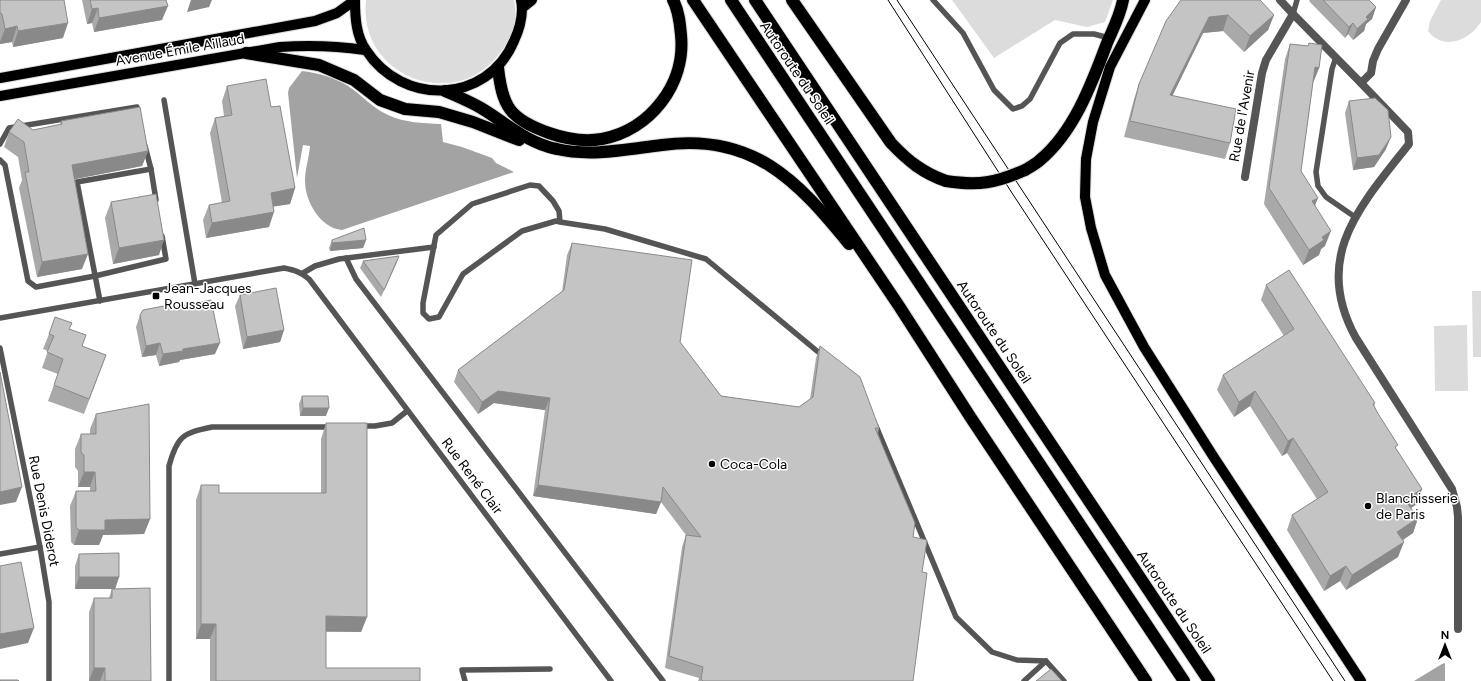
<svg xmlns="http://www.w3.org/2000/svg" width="1481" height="681" font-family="Figtree,sans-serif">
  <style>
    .green { fill: #dcdcdc }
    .water { fill: #a3a3a3 }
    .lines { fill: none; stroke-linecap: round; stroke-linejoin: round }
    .primary-casing { stroke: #dbdbdb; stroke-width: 12 }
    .motorway-casing { stroke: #dbdbdb; stroke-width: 14 }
    .service { stroke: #555; stroke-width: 5.5 }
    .minor { stroke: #555; stroke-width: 8 }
    .primary { stroke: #000; stroke-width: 10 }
    .motorway { stroke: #000; stroke-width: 12 }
    .tram { stroke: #000; stroke-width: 1 }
    .motorway-bridge-casing { stroke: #dbdbdb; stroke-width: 14; stroke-linecap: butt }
    .motorway-bridge { stroke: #000; stroke-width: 12 }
    .wall { fill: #a9a9a9 }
    .shaded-wall { fill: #898989 }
    .building { fill: #c4c4c4; stroke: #898989 }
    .poi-dot { fill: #000; stroke: #fff; stroke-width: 1.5 }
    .labels { text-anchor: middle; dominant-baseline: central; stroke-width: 3; stroke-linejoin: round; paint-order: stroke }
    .street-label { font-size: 14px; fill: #000; stroke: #fff }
    .poi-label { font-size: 14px; fill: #000; stroke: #fff; text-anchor: start }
  </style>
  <rect width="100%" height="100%" fill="#fff"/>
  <!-- green -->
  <g class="green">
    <path d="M366 0H514C515 6 516 13 515 18 514 31 507 44 499 54 454 114 357 75 366 0Z"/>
    <path d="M952 0H1113L1105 22 1087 27 1055 20 994 58Z"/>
    <path d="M1441 0H1481V22C1478 26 1474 31 1470 34 1457 44 1439 46 1428 31L1430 21Z"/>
    <path d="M1472 291H1481V357H1473Z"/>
    <path d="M1467 325 1468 391H1435L1434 326Z"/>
  </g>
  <!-- water -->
  <g class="water">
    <path d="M302 71C318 73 334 77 348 86 362 95 372 108 388 115 406 123 422 123 441 124L443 142 462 147 492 158 496 163 514 172 342 230C320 228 305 201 305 181 305 169 309 158 310 146L303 145 297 178 288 93 289 88Z"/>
    <path d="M1445 663V681H1414L1442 664Z"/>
  </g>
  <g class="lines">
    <defs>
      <g id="primary">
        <path d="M355 0C355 17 356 36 366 50 402 106 487 105 514 41 520 28 524 15 521 0"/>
        <path d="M1145 0 1110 67 1093 122 1086 159 1085 197 1091 228 1105 275 1144 347 1213 456 1361 681"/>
        <path d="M522 8 532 0"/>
        <path d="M0 78 315 21 337 13 355 0"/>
        <path d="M0 96 280 47C309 45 337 46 365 50"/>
      </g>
      <g id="motorway">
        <path d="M693 0 899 306 971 418 1146 681"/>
        <path d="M731 0 1184 681"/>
        <path d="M755 0 1209 681"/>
        <path d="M792 0 891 143C908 161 923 173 946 181"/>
        <path d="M246 53 319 65 354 80 380 100 405 109 439 112 473 122 519 140"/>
        <path d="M498 67C502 107 510 119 549 133 566 139 584 142 602 139 650 130 686 84 681 35 680 24 679 11 673 0"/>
        <path d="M445 91C457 96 469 101 481 108 506 123 527 143 557 149 591 157 628 149 662 145 753 133 796 179 849 244"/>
        <path d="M1025 170C1030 167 1036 164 1040 160 1074 132 1092 83 1107 43 1113 29 1120 16 1123 0"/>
      </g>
    </defs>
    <!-- primary casing -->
    <use href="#primary" class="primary-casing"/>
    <!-- motorway casing -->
    <use href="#motorway" class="motorway-casing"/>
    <!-- service -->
    <g class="service">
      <path d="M933 0 963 33 994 90 1013 109 1022 106 1030 99 1060 43 1073 34H1094L1109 38"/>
      <path d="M1293 14 1297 0"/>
      <path d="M1336 57 1332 69 1316 172 1318 186 1326 197 1355 217"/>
      <path d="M164 100 195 284"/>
      <path d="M0 144 9 128 137 107 138 114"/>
      <path d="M145 146 151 169"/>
      <path d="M0 160 5 165 28 281 36 287 95 276 166 259 162 236"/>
      <path d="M560 222 559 211 553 201 539 186 530 185 472 204 436 235 423 303V313L429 319 439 317 463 274 522 231 556 221 560 222 605 229 706 259 823 356"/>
      <path d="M346 258 356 279 663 681"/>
      <path d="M303 273 315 266 339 259 434 247"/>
      <path d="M100 301 77 182 151 169 156 200"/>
      <path d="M0 318 284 268C294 270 301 272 309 279L611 681"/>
      <path d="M0 348 40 547 49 602V681"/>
      <path d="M361 426H375L392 423 407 411"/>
      <path d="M876 426 956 617 992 652 1017 660 1046 661 1064 681"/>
      <path d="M0 554 40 547"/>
      <path d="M169 681V466C177 436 183 433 212 427H332"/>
      <path d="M465 681 462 670 550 669"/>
      <path d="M1024 681 1046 661"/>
    </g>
    <!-- minor -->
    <g class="minor">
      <path d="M1406 0 1378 49 1373 61 1371 73 1361 83 1408 132 1409 144C1361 205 1311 257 1356 338L1452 489 1457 507 1458 517V629"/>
      <path d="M1293 14 1361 83"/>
      <path d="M1245 177 1262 73 1266 60 1293 14 1280 0"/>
    </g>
    <!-- primary -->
    <use href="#primary" class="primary"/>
    <!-- motorway -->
    <use href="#motorway" class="motorway"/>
    <!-- tram -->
    <g class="tram">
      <path d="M888 0 1012 193 1333 681"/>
      <path d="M897 0 1345 681"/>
    </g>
    <defs>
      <path id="motorway-bridge" d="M946 181C979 186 995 183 1025 170"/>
    </defs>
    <!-- motorway-bridge casing -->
    <use href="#motorway-bridge" class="motorway-bridge-casing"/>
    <!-- motorway-bridge -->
    <use href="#motorway-bridge" class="motorway-bridge"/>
  </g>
  <!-- wall -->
  <g class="wall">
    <path d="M0 0 63 38 13 47 12 42 0 44Z"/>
    <path d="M82 0H166L162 20 94 32 92 23 87 24Z"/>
    <path d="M1181 0 1274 15 1268 30 1244 52 1223 31 1203 33 1172 96 1230 143 1225 159 1124 137 1134 99 1139 84Z"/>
    <path d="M1310 0H1369L1376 7 1372 19 1366 24 1364 31 1353 40 1348 34 1345 38 1309 1Z"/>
    <path d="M1309 43 1319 68 1313 83 1301 171 1315 205 1325 246 1321 249 1319 255 1303 265 1264 204 1285 59 1290 44 1308 46Z"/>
    <path d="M227 86 271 107 295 188 290 204 273 206 269 227 206 238 203 220 209 205 222 203 210 133 215 118 224 116 222 101Z"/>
    <path d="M1349 101 1386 149 1374 167 1353 170 1345 113Z"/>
    <path d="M61 121 148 151 142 166 74 179 82 269 37 277 19 188 22 180 18 157 4 147 9 132 33 130 60 125Z"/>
    <path d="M111 202 159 255 113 264 105 218Z"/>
    <path d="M332 240H366L363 248 330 251 329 248Z"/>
    <path d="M572 243 680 342 721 396 799 407 810 399 816 358 820 346 879 428 878 433 913 537 922 572 913 681H698L699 678 665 668 682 547 686 535 661 502 656 514 533 496 545 410 494 403 478 414 454 382 458 370 562 292 567 255Z"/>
    <path d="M399 256 396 264 381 297 360 268 363 261Z"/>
    <path d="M1266 285 1375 403 1374 406 1396 449 1422 489 1417 504 1411 508 1418 518 1413 533 1403 540 1398 557 1346 590 1340 581 1324 591 1287 530 1292 515 1317 499 1287 453 1282 456 1250 406 1234 417 1217 390 1223 375 1284 336 1261 300Z"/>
    <path d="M240 295 284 330 280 342 243 349 235 306Z"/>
    <path d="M175 307 215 354 180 360 179 362 159 366 156 355 142 357 136 327 140 315Z"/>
    <path d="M70 329 82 346 106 355 84 414 48 401 58 374 42 368 48 351 43 349 49 334Z"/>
    <path d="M302 396 326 416H300L299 404Z"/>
    <path d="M96 414 150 519 144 534 103 535 99 545H74L71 542 70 506 76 491H90V487H78V471L75 467V449L81 434H90V429Z"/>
    <path d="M326 423 367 617 361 632H326V668L420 681H210V639H196V500L201 485 219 493H321V439Z"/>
    <path d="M79 554 119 577 115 589 151 681H89V612L94 598H109L112 589H75V566Z"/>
  </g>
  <!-- shaded-wall -->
  <g class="shaded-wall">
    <path d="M191 0H212L209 7 187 12Z"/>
    <path d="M168 6 162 20 94 32 99 18Z"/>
    <path d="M1376 7 1372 19 1366 24 1364 31 1353 40 1357 29 1366 17Z"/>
    <path d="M98 8 92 23 87 24 92 9Z"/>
    <path d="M1228 15 1223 31 1203 33 1165 111 1170 95 1209 17Z"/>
    <path d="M1274 15 1268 30 1244 52 1250 36Z"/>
    <path d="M68 23 63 38 13 47 18 31Z"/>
    <path d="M1353 23 1348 34 1345 38 1349 27Z"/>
    <path d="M17 26 12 42 0 44V42L5 29Z"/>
    <path d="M1315 67 1319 68 1313 83Z"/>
    <path d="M1391 137 1386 149 1374 167 1353 170 1357 158Z"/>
    <path d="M148 151 142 166 66 181 72 165Z"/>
    <path d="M295 188 290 204 265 208 271 193Z"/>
    <path d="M1318 198 1312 213V201Z"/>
    <path d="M274 212 269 227 206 238 212 223Z"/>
    <path d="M1331 231 1325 246 1321 249 1319 255 1303 265 1309 250 1322 237Z"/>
    <path d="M164 240 159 255 113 264 119 248Z"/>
    <path d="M366 240 363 248 330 251 332 243Z"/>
    <path d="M88 254 82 269 37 277 42 262Z"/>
    <path d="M399 256 396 264 381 297 384 290Z"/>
    <path d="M284 330 280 342 243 349 247 337Z"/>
    <path d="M160 343 156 355 142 357 146 346Z"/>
    <path d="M220 343 215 354 180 360 179 362 159 366 163 354 183 349Z"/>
    <path d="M498 391 550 398 545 410 494 403 478 414 482 402Z"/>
    <path d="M1255 391 1250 406 1234 417 1239 402Z"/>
    <path d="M303 408H329L326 416H300Z"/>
    <path d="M1293 438 1287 453 1282 456 1288 441Z"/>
    <path d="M84 472H95L90 487H78Z"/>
    <path d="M538 485 661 502 656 514 533 496Z"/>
    <path d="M22 487 16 502 0 505V492Z"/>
    <path d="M1422 489 1417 504 1400 515 1405 500Z"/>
    <path d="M1418 518 1413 533 1392 547 1397 532Z"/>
    <path d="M150 519 144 534 103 535 99 545H74L79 530 105 520Z"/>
    <path d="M1404 542 1398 557 1346 590 1352 575Z"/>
    <path d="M1346 566 1340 581 1324 591 1330 576Z"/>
    <path d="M79 577H119L115 589H75Z"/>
    <path d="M326 616 367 617 361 632 321 631Z"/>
    <path d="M201 624H216L210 639H196Z"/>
    <path d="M34 628 28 643 0 649V634Z"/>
    <path d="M94 668H105L100 681H89Z"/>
  </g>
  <!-- building -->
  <g class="building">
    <path d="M0 0H64L68 23 18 31 17 26 5 29 2 14 0 13Z"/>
    <path d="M90 0H166L168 6 99 18 98 8 92 9Z"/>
    <path d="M1181 0H1260L1274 15 1250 36 1228 15 1209 17 1170 95 1236 109 1230 143 1130 121 1139 84 1166 21Z"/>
    <path d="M1323 0H1369L1376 7 1366 17 1368 19 1357 29 1353 23 1349 27Z"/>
    <path d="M1309 43 1322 45 1319 68 1315 67 1301 171 1318 198 1312 201 1331 231 1322 237 1324 240 1309 250 1269 188 1290 44 1308 46Z"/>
    <path d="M266 79 271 107 280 106 295 188 271 193 274 212 212 223 209 205 230 201 215 118 232 115 227 86Z"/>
    <path d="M1375 98 1388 110 1391 137 1379 155 1357 158 1349 101Z"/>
    <path d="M140 107 148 151 72 165 88 254 42 262 25 172H29L24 142 9 132 18 119 33 130 62 124 61 121Z"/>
    <path d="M156 194 164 240 119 248 111 202Z"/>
    <path d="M364 228 366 240 332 243V240Z"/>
    <path d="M572 243 692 260 680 342 721 396 799 407 813 397 820 346 860 377 879 428H875L915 523 913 537 927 540 922 572 927 573 913 681H703L701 679 703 667 669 656 686 535 701 537 663 487 661 502 538 485 550 398 498 391 482 402 458 370 564 290Z"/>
    <path d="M399 256 384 290 363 261Z"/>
    <path d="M1289 270 1375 403 1373 404 1377 412 1398 445 1395 447 1422 489 1405 500 1418 518 1397 532 1404 542 1352 575 1346 566 1330 576 1292 515 1328 492 1293 438 1288 441 1255 391 1239 402 1223 375 1294 329 1266 285Z"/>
    <path d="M276 288 284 330 247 337 240 295Z"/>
    <path d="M211 300 220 343 183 349V351L163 354 160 343 146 346 140 315 143 310 174 304 175 307Z"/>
    <path d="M55 317 72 323 69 329 86 335 82 346 106 355 89 399 54 385 63 359 47 352 54 336 49 334Z"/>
    <path d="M0 372 22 487 0 492Z"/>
    <path d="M302 396H328L329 408H303Z"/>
    <path d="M149 404 150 519 105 520V530H79L76 527V491H96L95 472H84V455L81 452V434H96V414Z"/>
    <path d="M326 423H367V617L326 616V668H420V681H216V624H201V485H219V493H326Z"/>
    <path d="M119 553V577H79V554Z"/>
    <path d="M21 562 34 628 0 634V566Z"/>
    <path d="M150 588 151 681H105V668H94V598H112V589Z"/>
    <path d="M1051 669 1062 681H1036Z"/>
    <path d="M0 680H18L19 681H0Z"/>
  </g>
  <!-- markers -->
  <g class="poi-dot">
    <rect x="152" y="292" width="8" height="8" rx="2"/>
    <circle cx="712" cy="464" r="4"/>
    <circle cx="1368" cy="506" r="4"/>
  </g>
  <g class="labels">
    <!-- street labels -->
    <g class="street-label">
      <text transform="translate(180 50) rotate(-10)">Avenue Émile Aillaud</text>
      <text transform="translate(797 73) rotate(56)">Autoroute du Soleil</text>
      <text transform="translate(1242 116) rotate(-80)">Rue de l'Avenir</text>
      <text transform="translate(994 332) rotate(56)">Autoroute du Soleil</text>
      <text transform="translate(472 476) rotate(53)">Rue René Clair</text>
      <text transform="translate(44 511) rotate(79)">Rue Denis Diderot</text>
      <text transform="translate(1174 602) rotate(56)">Autoroute du Soleil</text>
    </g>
    <!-- poi labels -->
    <g class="poi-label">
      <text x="164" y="288">Jean-Jacques<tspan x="164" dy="16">Rousseau</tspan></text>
      <text x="720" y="464">Coca-Cola</text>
      <text x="1376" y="498">Blanchisserie<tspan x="1376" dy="16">de Paris</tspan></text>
    </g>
  </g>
  <!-- north arrow -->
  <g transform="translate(1445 645)" stroke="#ffffff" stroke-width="3" paint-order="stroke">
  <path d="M0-3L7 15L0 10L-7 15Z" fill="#000000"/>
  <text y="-6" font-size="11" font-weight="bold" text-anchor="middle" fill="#000000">N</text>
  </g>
</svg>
